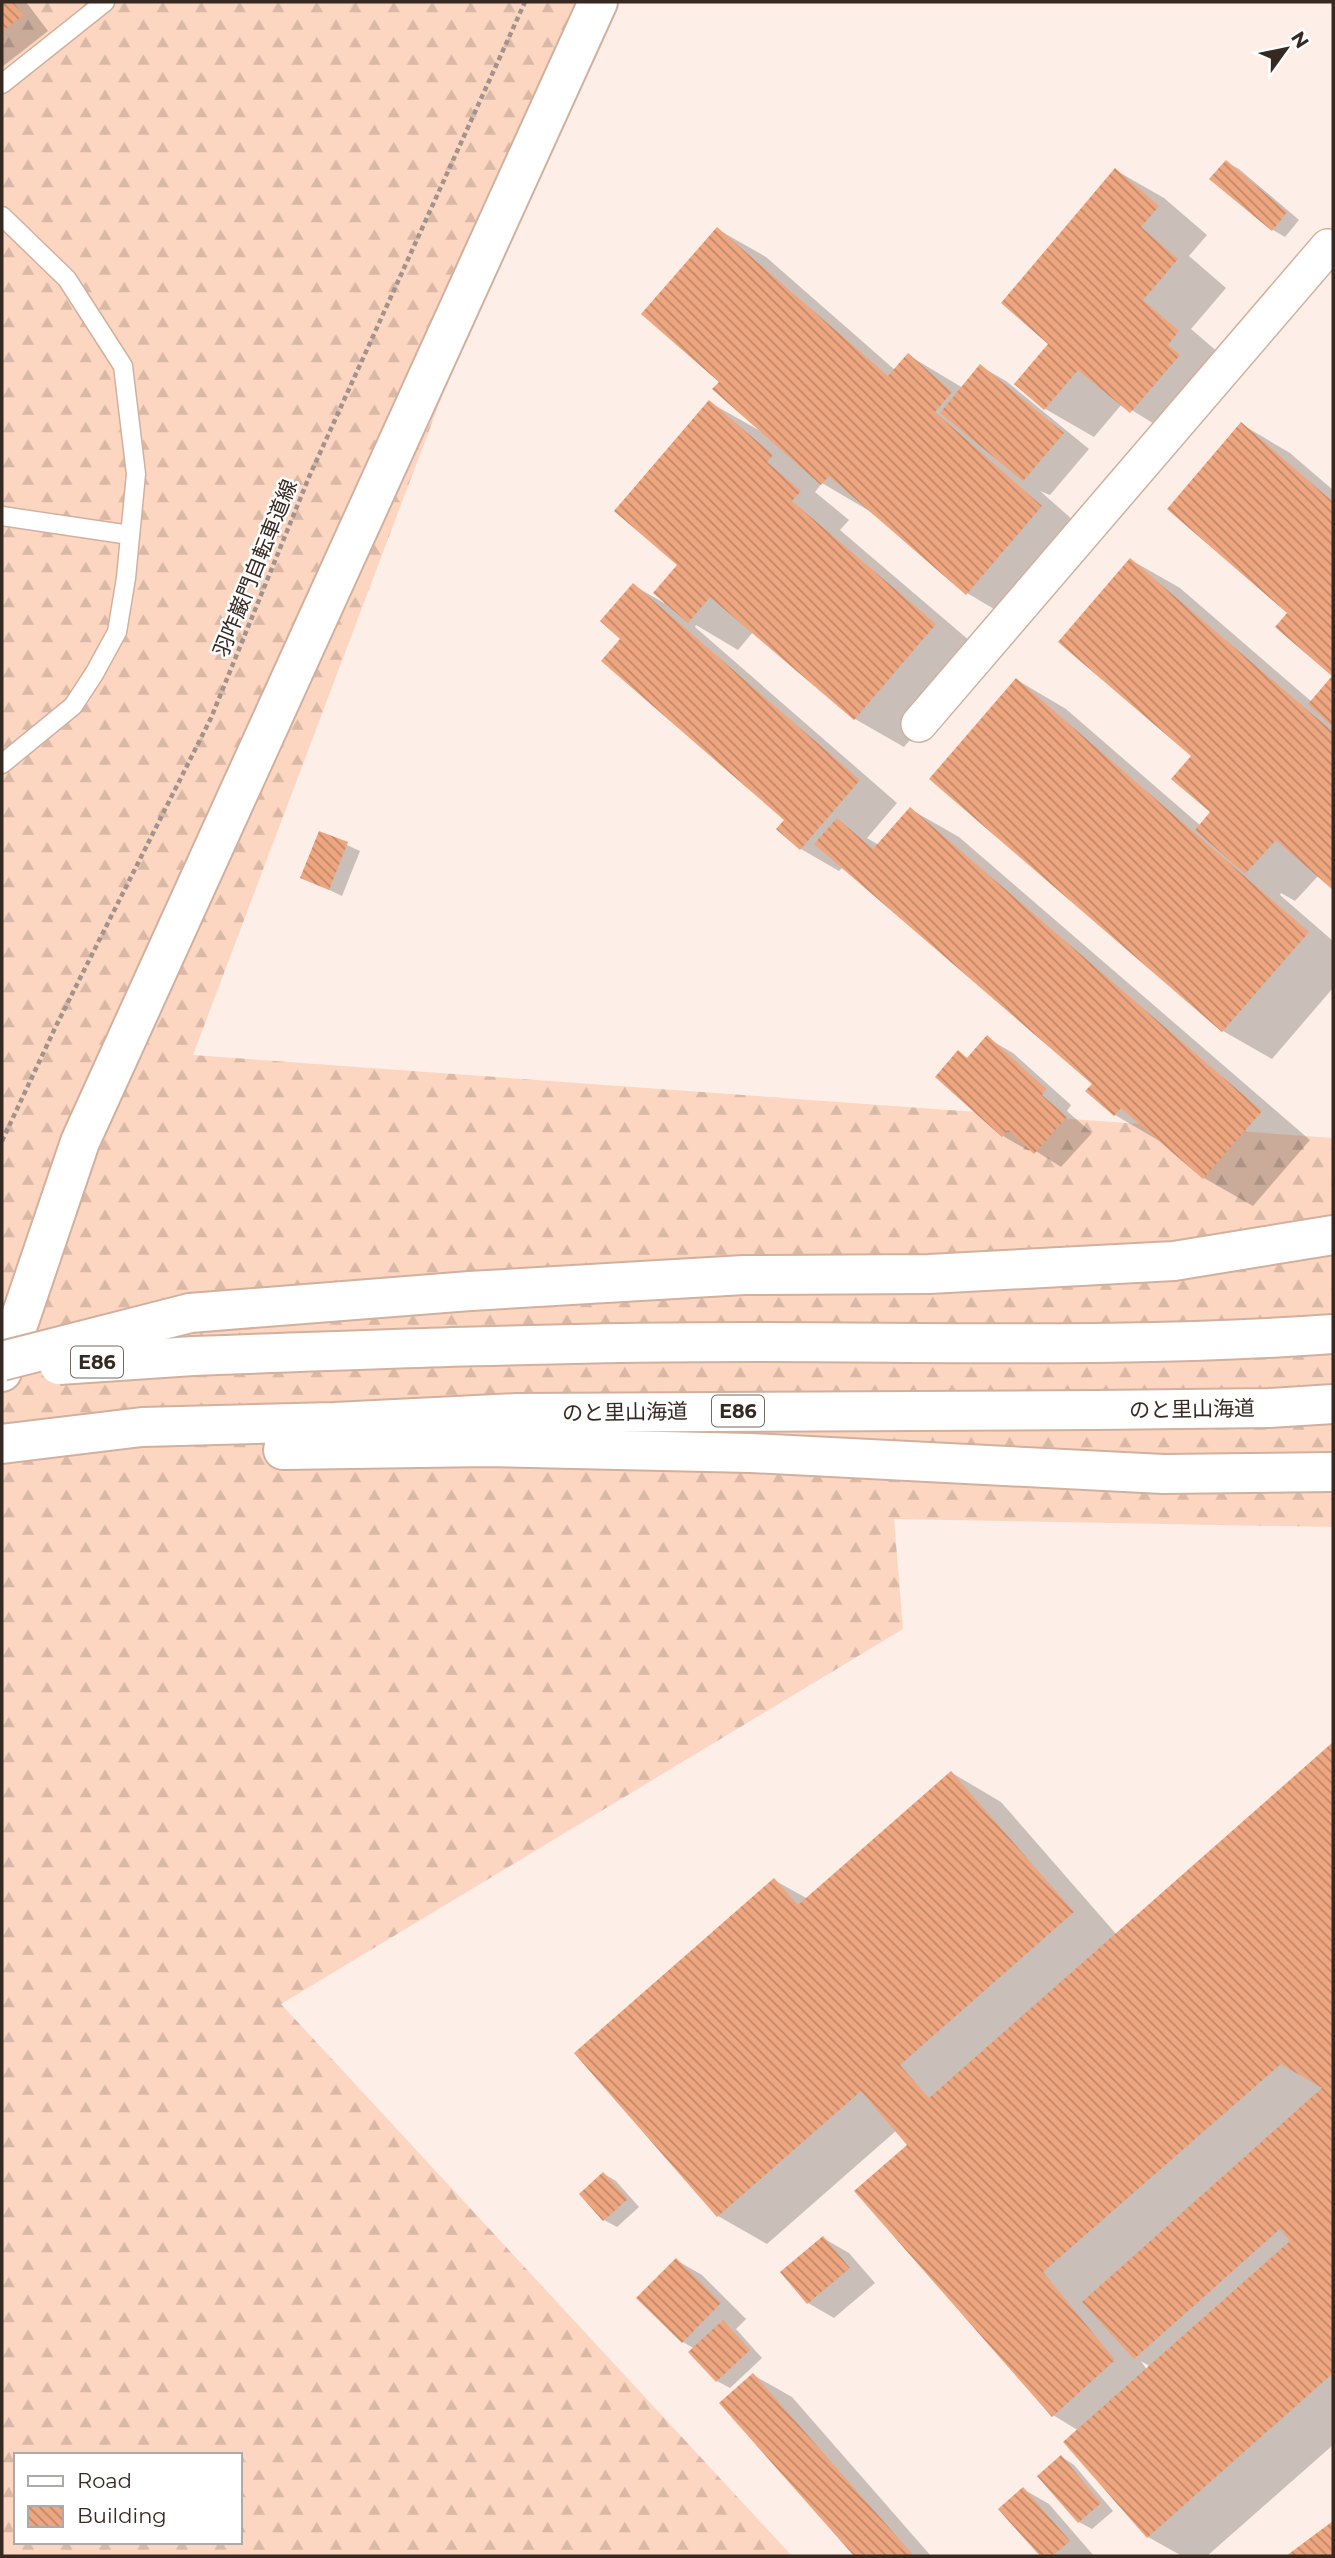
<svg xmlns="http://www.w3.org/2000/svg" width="1335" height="2558" font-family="Montserrat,'Noto Sans JP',sans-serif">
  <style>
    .forest { fill: url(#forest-firs); fill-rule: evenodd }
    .shadow { fill: #0003; fill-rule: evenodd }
    .building { fill: url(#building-back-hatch) }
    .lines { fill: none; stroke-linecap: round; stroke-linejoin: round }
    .lane-casing { stroke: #d2b09e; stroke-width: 21 }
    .street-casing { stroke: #d2b09e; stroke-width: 38 }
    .secondary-casing { stroke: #d2b09e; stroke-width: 42 }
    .highway-casing { stroke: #d2b09e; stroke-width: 42 }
    .path { stroke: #a2948d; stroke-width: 4.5; stroke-dasharray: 5 3.5; stroke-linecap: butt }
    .lane { stroke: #fff; stroke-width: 18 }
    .street { stroke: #fff; stroke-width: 35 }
    .secondary { stroke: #fff; stroke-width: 38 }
    .highway { stroke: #fff; stroke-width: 38 }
    .highway-bridge-casing { stroke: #d2b09e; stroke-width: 42; stroke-linecap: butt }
    .highway-bridge { stroke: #fff; stroke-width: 38 }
    .labels { text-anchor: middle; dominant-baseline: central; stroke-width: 5; stroke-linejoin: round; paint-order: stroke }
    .shield { fill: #fff; stroke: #726964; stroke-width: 2 }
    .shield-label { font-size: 19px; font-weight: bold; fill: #362922 }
    .street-label { font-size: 21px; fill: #362922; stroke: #fff }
  </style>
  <defs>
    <pattern id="forest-firs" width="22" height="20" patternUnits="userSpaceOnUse" patternTransform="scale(1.75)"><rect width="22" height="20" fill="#fdd6c1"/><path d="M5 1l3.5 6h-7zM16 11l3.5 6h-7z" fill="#d9b8a6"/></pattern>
    <pattern id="building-back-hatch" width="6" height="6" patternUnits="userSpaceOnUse" patternTransform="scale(1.75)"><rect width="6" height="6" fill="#eda67f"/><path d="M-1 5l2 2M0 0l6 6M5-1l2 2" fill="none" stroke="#c18768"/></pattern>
  </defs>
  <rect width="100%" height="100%" fill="#fdeee7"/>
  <!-- forest -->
  <path class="forest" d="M2 2H591L193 1055 1333 1138V1527L894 1519 903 1629 281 2004 792 2556H2ZM16 2455H240V2542H16Z"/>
  <!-- shadow -->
  <g class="shadow">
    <path d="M2 2H26L48 31 2 67Z"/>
    <path d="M1226 162 1239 169 1299 220 1285 237 1273 230Z"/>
    <path d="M1115 170 1164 198 1207 235 1189 256 1226 288 1191 329 1227 360 1180 440 1122 404 1094 437 1042 407 1050 344Z"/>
    <path d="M717 229 766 257 895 370 908 355 963 388 980 366 1006 381 1089 449 1050 495 1040 491 1090 535 1016 622 967 593 871 512 822 483 815 492 849 520 840 530 984 653 904 747 855 719 753 632 738 650 696 625 695 627 897 803 867 838 879 845 910 809 959 837 1310 1140 1253 1206 1204 1178 1163 1143 1115 1115 1094 1083 843 867 839 871 801 849 787 820 633 585 664 603 665 601 680 565 709 402 762 432 721 382Z"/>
    <path d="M1241 424 1290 453 1333 490V674L1278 627 1290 613Z"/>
    <path d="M1131 560 1180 588 1312 702 1333 677V887L1319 875 1295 901 1281 893 1280 895 1333 941V988L1272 1059 1223 1031 932 779 1017 680 1066 709 1201 826 1212 812Z"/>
    <path d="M320 833 360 851 342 896 302 877Z"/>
    <path d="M987 1038 1013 1053 1071 1105 1067 1111 1092 1133 1061 1167 1031 1148 1029 1151 1003 1136 958 1053 969 1059Z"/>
    <path d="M1333 1745V2445L1207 2556H1182L1148 2537 1079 2431 1053 2415 909 2145 897 2130 767 2244 718 2216 774 1880 808 1899 952 1773 1001 1802 1117 1935ZM1141 2361 1151 2367 1147 2370Z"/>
    <path d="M604 2174 616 2181 639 2207 617 2227 604 2220 581 2194Z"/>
    <path d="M823 2238 849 2253 875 2283 834 2318 808 2303Z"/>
    <path d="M676 2260 702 2275 746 2319 736 2329 762 2358 730 2388 717 2381 695 2349 683 2342Z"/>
    <path d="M753 2375 792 2397 931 2556H856L722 2403Z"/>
    <path d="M1062 2457 1074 2465 1113 2511 1092 2529 1079 2522Z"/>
    <path d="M1023 2489 1049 2504 1094 2556H1043L1001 2509Z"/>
  </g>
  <!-- building -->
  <g class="building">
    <path d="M2 2H13L23 15 2 32Z"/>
    <path d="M1226 160 1287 212 1272 231 1209 179Z"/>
    <path d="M1115 168 1159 206 1141 227 1178 259 1143 300 1179 331 1168 345 1180 355 1130 413 1078 370 1044 410 1014 384 1048 344 1001 303Z"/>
    <path d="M717 227 888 376 908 353 952 392 935 412 1042 506 966 595 829 476 821 485 712 389 719 382 641 314Z"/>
    <path d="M980 364 1064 433 1023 481 940 413Z"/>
    <path d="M709 400 773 455 767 462 801 491 792 501 936 624 854 720 710 597 688 623 653 593 677 565 614 511Z"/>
    <path d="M1241 422 1333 502V727L1308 704 1332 676 1275 627 1287 613 1167 509Z"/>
    <path d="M1130 558 1333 732V890L1276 840 1245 874 1195 830 1210 812 1171 779 1191 756 1058 642Z"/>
    <path d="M633 583 860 780 800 850 776 829 784 820 601 661 620 639 600 621Z"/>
    <path d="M1016 678 1309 932 1222 1032 929 779Z"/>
    <path d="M910 807 1262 1111 1203 1179 1121 1108 1114 1116 1085 1091 1092 1084 814 844 837 818 873 849Z"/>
    <path d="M319 831 348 842 329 890 300 878Z"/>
    <path d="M987 1035 1046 1089 1042 1095 1067 1117 1034 1154 1008 1130 1002 1137 935 1077 958 1050 967 1058Z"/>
    <path d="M1333 1742V2373L1147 2538 1063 2442 1290 2241 1280 2229 1134 2359 1082 2302 1322 2088 1281 2064 1043 2272 1115 2360 1052 2417 854 2191 907 2145 861 2091 717 2217 574 2053 774 1878 798 1905 951 1771 1074 1912 900 2065 929 2098Z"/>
    <path d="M603 2172 628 2199 603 2221 579 2194Z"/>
    <path d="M823 2236 850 2268 807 2304 780 2272Z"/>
    <path d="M676 2258 721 2303 682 2343 636 2298Z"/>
    <path d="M723 2320 750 2350 716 2382 688 2352Z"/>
    <path d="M753 2373 914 2556H854L719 2403Z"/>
    <path d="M1061 2455 1101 2503 1078 2523 1037 2476Z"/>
    <path d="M1023 2487 1070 2541 1052 2556H1040L998 2509Z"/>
    <path d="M1333 2521V2556H1286Z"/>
  </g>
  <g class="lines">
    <defs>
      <g id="lane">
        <path d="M2 84 105 2"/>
        <path d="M2 216 67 279 123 366 136 474 126 578 117 632 94 674 73 706 2 764"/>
        <path d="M2 516 130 535"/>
      </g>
      <path id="street" d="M919 724 1328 247 1333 251"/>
      <path id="secondary" d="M2 1372 80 1142 598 2"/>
      <g id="highway">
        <path d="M190 1313 470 1291 744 1275 929 1274 1174 1261 1333 1235"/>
        <path d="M193 1356C380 1349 567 1342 754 1342 948 1342 1140 1348 1333 1334"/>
        <path d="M2 1444 142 1427 335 1422 517 1413 1097 1410 1269 1408 1333 1404"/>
        <path d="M283 1450 489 1447 751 1453 1163 1474 1333 1472"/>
      </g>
    </defs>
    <!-- lane casing -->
    <use href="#lane" class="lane-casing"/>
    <!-- street casing -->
    <use href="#street" class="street-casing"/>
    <!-- secondary casing -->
    <use href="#secondary" class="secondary-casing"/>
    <!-- highway casing -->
    <use href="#highway" class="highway-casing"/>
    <!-- path -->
    <path class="path" d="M2 1141 56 1026 211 718 309 477 525 2"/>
    <!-- lane -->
    <use href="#lane" class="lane"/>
    <!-- street -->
    <use href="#street" class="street"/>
    <!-- secondary -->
    <use href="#secondary" class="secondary"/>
    <!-- highway -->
    <use href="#highway" class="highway"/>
    <defs>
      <g id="highway-bridge">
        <path d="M2 1361 190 1313"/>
        <path d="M59 1365 193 1356"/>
      </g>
    </defs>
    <!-- highway-bridge casing -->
    <use href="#highway-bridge" class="highway-bridge-casing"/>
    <!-- highway-bridge -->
    <use href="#highway-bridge" class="highway-bridge"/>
  </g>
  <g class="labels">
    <!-- shield labels -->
    <g class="shield">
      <rect x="71" y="1346.5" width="52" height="31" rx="5"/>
      <rect x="712" y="1395.5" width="52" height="31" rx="5"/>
    </g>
    <g class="shield-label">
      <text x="97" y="1362">E86</text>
      <text x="738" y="1411">E86</text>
    </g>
    <!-- street labels -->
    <g class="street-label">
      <text transform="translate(255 568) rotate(-68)">羽咋巌門自転車道線</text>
      <text transform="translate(1192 1409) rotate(-1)">のと里山海道</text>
      <text transform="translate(625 1412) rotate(-1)">のと里山海道</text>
    </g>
  </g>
  <!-- border -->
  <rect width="1335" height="2558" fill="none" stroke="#362922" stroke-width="7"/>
  <!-- legend -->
  <rect x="14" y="2453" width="228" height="91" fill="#ffffff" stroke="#afa9a7" stroke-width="2"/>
  <rect x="28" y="2476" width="35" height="10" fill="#ffffff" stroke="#afa9a7" stroke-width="2"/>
  <text x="77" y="2488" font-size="21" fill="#362922">Road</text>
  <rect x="28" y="2506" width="35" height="21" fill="url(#building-back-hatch)" stroke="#afa9a7" stroke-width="2"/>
  <text x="77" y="2523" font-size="21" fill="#362922">Building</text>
  <!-- north arrow -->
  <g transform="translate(1286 49) rotate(57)" stroke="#ffffff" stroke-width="5" paint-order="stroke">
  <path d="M0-5L12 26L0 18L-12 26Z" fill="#362922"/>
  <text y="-10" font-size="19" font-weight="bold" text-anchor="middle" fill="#362922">N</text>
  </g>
</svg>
